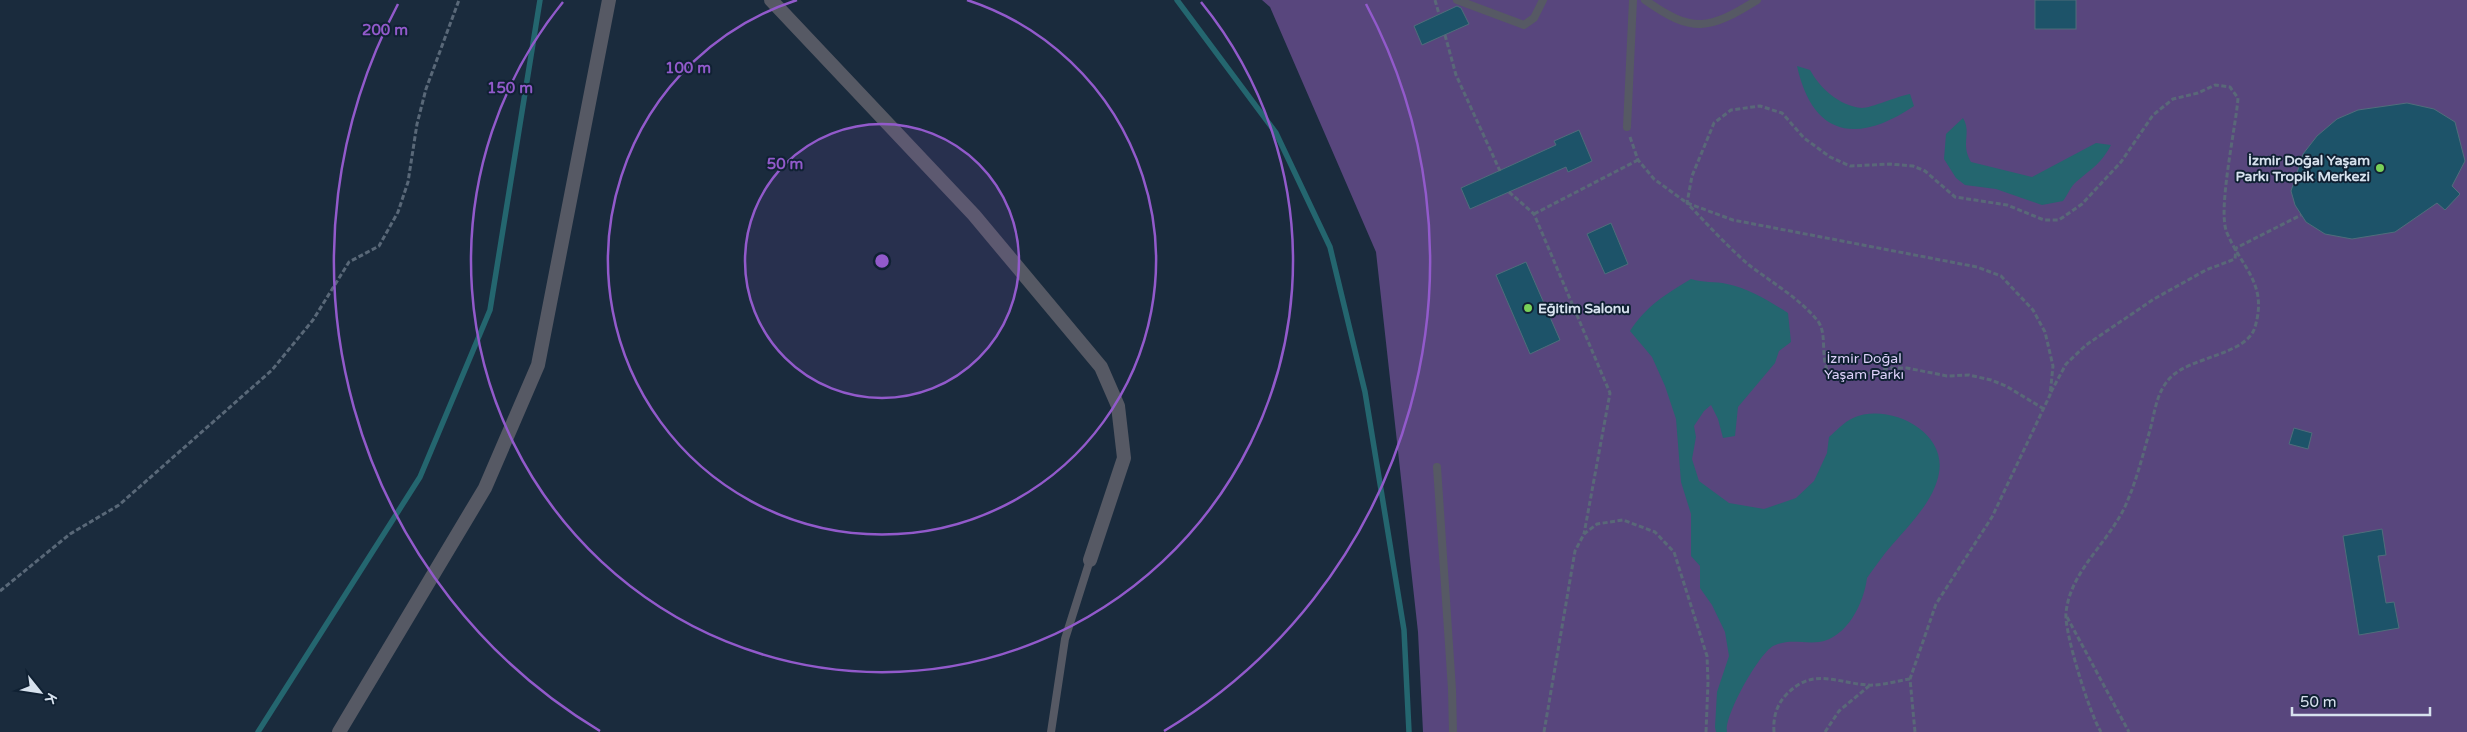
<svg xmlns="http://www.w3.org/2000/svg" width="2467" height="732" font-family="'Varela Round',sans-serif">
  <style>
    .green { fill: #58467d }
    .water { fill: #24666f }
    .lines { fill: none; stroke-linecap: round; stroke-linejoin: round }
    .stream { stroke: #24666f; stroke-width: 5.5 }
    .building { fill: #1d5369; stroke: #4f6d7b }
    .path { stroke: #596878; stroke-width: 3; stroke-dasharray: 5 2.5; stroke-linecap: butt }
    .service { stroke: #565964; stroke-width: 8 }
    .minor { stroke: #565964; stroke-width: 14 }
    .ring { fill: none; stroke: #925acb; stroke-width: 2.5 }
    .poi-dot { fill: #79d158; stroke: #102133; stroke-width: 2 }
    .labels { text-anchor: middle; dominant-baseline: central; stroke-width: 4; stroke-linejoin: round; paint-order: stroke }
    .poi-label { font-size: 14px; font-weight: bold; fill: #d7e2ee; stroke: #102133; text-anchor: end }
    .park-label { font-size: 14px; fill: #ddd1fa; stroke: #102133 }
    .centre { fill: #925acb; stroke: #102133; stroke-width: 2.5 }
    .ring-label { font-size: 15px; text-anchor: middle; font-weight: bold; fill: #925acb; stroke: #102133; stroke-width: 4; stroke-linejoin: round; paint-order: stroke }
  </style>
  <rect width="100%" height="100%" fill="#1a2b3d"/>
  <!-- green -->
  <path class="green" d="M1262 0H2467V732H1423L1418 632 1376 252 1270 7Z"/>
  <!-- water -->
  <g class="water">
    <path d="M1797 66 1810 70C1820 88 1839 106 1862 108 1871 108 1898 96 1910 94L1914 106C1858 144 1813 138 1797 66Z"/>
    <path d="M1963 118C1972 133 1960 144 1971 162L2032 177 2096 143 2111 145C2100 166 2090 169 2074 184 2070 188 2067 196 2063 201L2042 205 1996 189 1965 185 1956 178 1944 159 1946 134Z"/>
    <path d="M1691 279C1703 283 1715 281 1727 284 1750 289 1769 301 1788 313L1791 342 1779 351 1775 363 1738 407 1735 436 1723 438 1718 419 1711 405 1704 411 1694 426 1696 437 1692 459 1699 481 1729 503 1764 509 1796 498 1814 481 1827 453 1829 437C1836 431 1844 422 1853 418 1887 402 1947 430 1939 473 1934 501 1910 524 1892 545 1883 555 1875 567 1867 578 1864 603 1847 638 1819 642 1803 644 1789 638 1773 646 1758 655 1724 716 1727 732H1716L1715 727 1717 692 1729 656 1725 632 1712 605 1700 588V566L1691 556V514L1681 482 1676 419 1665 386 1652 357 1630 331C1646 306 1666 294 1691 279Z"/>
  </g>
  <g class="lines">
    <!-- stream -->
    <g class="stream">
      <path d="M1177 0 1276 133 1330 247 1365 392 1404 630 1409 732"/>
      <path d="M258 732 420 477 490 310 540 0"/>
    </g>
  </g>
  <!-- building -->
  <g class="building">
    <rect x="2035" y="0" width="41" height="29"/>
    <path d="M1457 6 1461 8 1469 24 1422 45 1414 26Z"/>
    <path d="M2407 103 2434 109 2455 122 2465 161 2452 186 2460 194 2445 210 2437 203 2395 232 2352 239 2325 234 2306 222 2295 205 2291 191 2303 154 2317 136 2337 119 2358 110Z"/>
    <path d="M1579 130 1592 161 1568 172 1566 167 1470 209 1461 188 1556 145 1554 141Z"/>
    <path d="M1611 223 1628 264 1605 274 1587 234Z"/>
    <path d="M1526 262 1560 340 1530 354 1496 275Z"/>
    <path d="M2294 428 2312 433 2308 449 2289 444Z"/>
    <path d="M2382 529 2386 555 2378 556 2386 603 2394 602 2399 628 2359 635 2343 536Z"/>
  </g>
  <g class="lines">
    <!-- path -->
    <g class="path">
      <path d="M1435 0 1439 14"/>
      <path d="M1445 35 1456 75 1500 171"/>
      <path d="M1630 137 1638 160 1654 179 1687 203 1733 220 1977 267 2001 276 2033 310 2045 332 2053 366 2050 395 1992 517 1936 604 1910 679 1915 732"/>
      <path d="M1509 192 1534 214 1610 393 1584 534"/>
      <path d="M1534 214 1638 160"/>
      <path d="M2051 392 2066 364 2086 345 2154 299 2206 270 2235 259 2236 248 2301 215"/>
      <path d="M2044 409 2006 386 1991 380 1969 375 1947 376 1907 368H1888L1847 379 1831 378C1818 358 1829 334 1817 320 1799 298 1771 282 1749 265 1727 246 1707 224 1687 203L1692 176 1714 123 1731 110 1760 106 1782 113 1804 138 1830 157 1850 166 1890 164 1913 166 1925 171 1955 197 2007 205 2044 220H2059L2082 204 2121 162 2153 115 2173 99 2198 93 2215 85 2230 87 2238 98C2236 127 2217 211 2227 233 2242 268 2268 284 2255 327 2247 355 2189 357 2170 378 2156 393 2155 412 2150 430 2143 454 2137 479 2127 502 2111 541 2070 570 2066 613 2064 632 2090 715 2101 732"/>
      <path d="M0 591 70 534 119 505 272 370 313 320 349 262 379 246 398 212 408 182 417 124 426 89 459 0"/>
      <path d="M2067 617 2129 732"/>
      <path d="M1544 732 1575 551 1584 534 1597 524 1623 520 1655 532 1674 552 1707 656 1708 682 1706 732"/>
      <path d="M1774 732C1773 719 1776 706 1785 696 1812 667 1833 682 1867 685 1881 686 1896 681 1910 679"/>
      <path d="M1825 732 1839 711 1869 686"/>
    </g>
    <!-- service -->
    <g class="service">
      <path d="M1457 0 1524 25 1534 18 1543 0"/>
      <path d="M1645 0C1693 34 1709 30 1757 0"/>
      <path d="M1627 127 1633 0"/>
      <path d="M1437 467 1452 689 1453 732"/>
      <path d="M1051 732 1065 639 1090 560"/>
    </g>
    <!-- minor -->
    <g class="minor">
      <path d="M771 0 974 215 1101 367 1118 406 1124 458 1090 560"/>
      <path d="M339 732 485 488 538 365 609 0"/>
    </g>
  </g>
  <!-- distance rings -->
  <circle cx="882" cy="261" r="137" fill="#925acb" fill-opacity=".12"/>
  <g class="ring">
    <circle cx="882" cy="261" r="137"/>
    <path d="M967 0A274 274 0 1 1 797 0"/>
    <path d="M1201 2A411 411 0 1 1 563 2"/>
    <path d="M600 731A548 548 0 0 1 398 4M1366 4A548 548 0 0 1 1164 731"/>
  </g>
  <!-- markers -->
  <g class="poi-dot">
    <circle cx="2380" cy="168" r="5"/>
    <circle cx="1528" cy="308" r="5"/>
  </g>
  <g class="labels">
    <!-- poi labels -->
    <g class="poi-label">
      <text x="2370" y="160">İzmir Doğal Yaşam<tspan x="2370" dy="16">Parkı Tropik Merkezi</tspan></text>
      <text x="1538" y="308" text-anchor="start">Eğitim Salonu</text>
    </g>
    <!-- park labels -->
    <g class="park-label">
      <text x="1864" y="358">İzmir Doğal<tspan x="1864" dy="16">Yaşam Parkı</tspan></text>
    </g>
  </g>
  <circle cx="882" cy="261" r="8" class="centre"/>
  <g class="ring-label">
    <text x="385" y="35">200 m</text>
    <text x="688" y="73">100 m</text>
    <text x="510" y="93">150 m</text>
    <text x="785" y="169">50 m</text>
  </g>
  <!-- north arrow -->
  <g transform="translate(40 692) rotate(120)" stroke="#102133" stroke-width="4" paint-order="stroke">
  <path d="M0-4L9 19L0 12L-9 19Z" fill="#d7e2ee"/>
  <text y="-8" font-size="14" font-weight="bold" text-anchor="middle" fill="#d7e2ee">K</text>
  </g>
  <!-- scale -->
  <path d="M2292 707v8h138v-8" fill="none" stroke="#d7e2ee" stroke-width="2.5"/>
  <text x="2300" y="707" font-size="15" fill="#d7e2ee" stroke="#102133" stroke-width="4" paint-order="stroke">50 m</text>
</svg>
